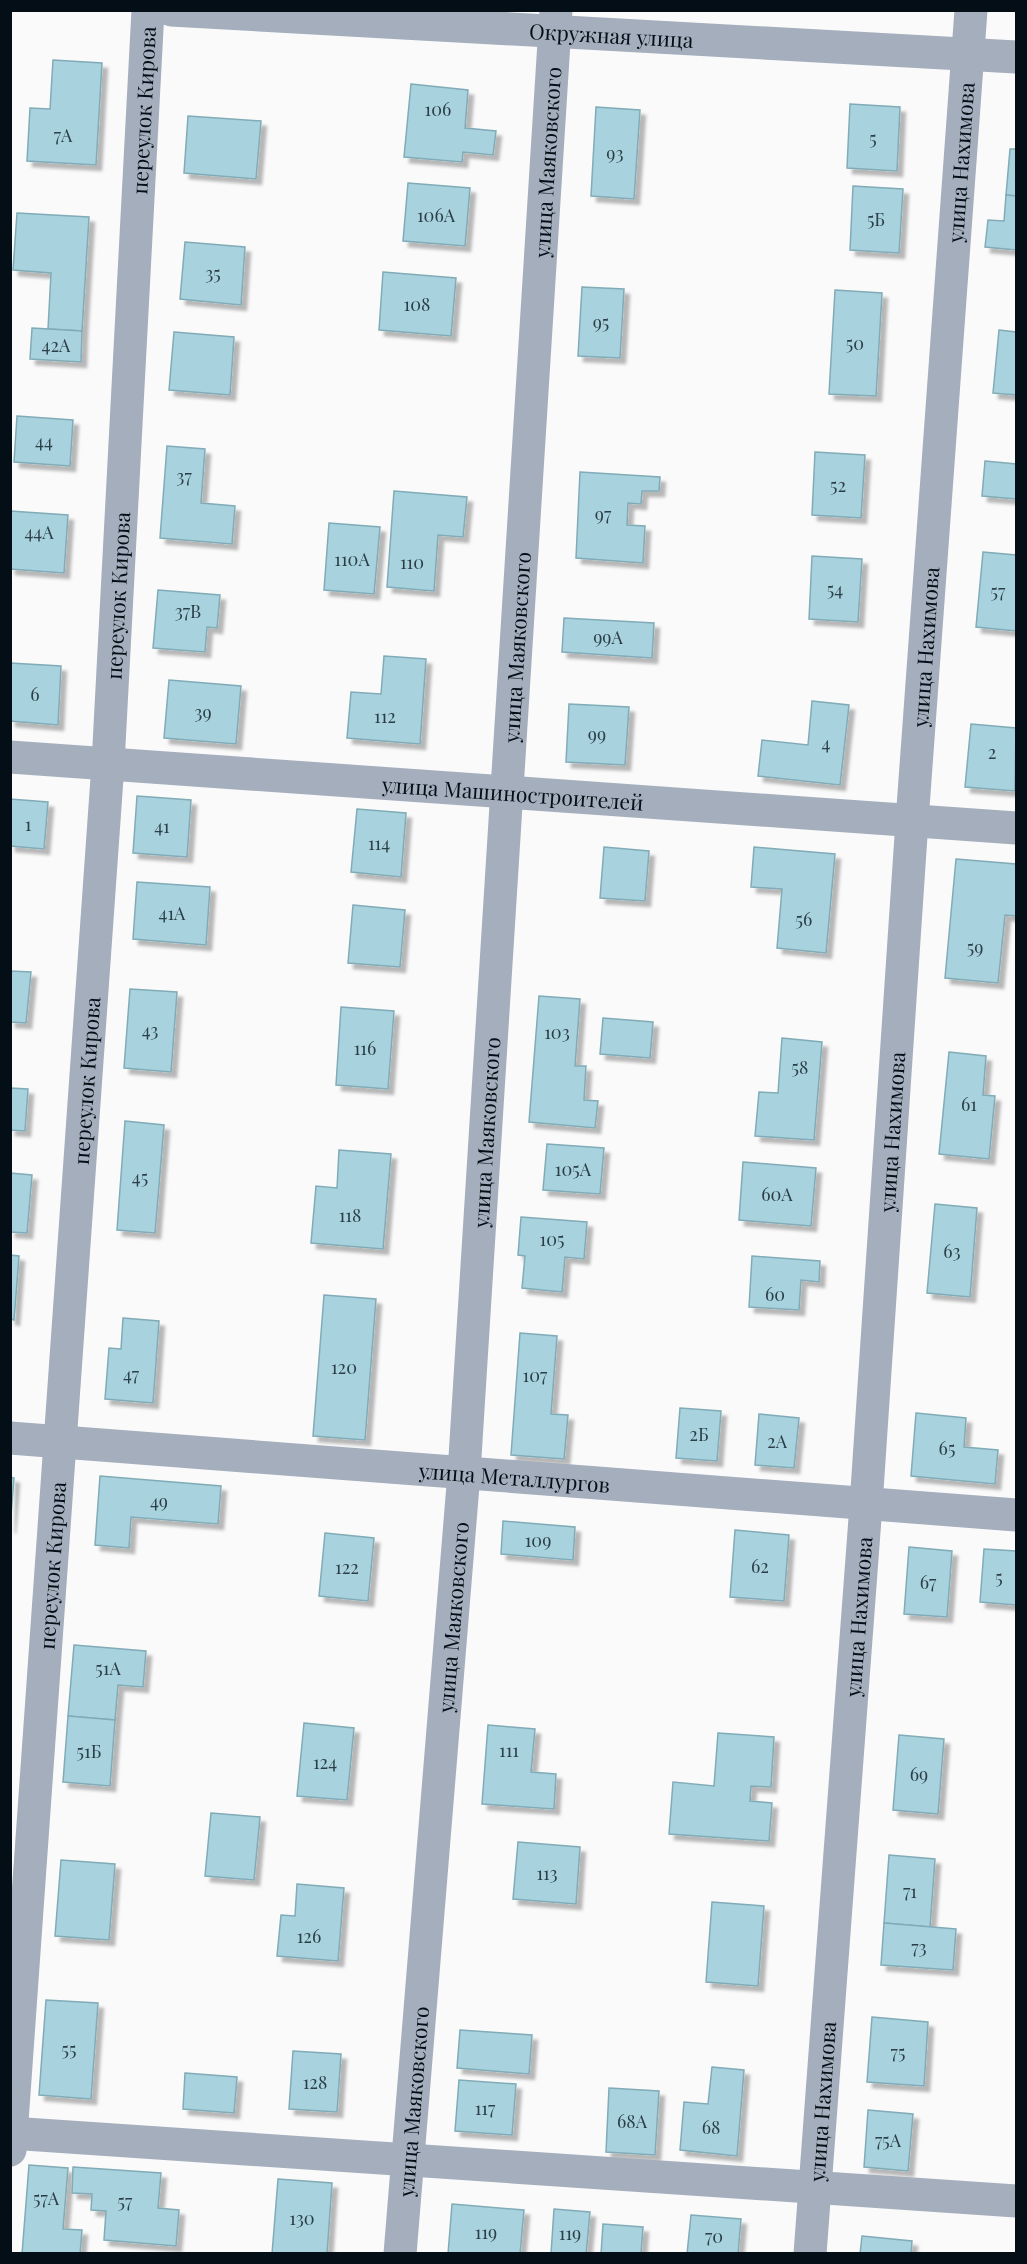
<svg xmlns="http://www.w3.org/2000/svg" width="1027" height="2264" font-family="'Playfair Display',serif">
  <style>
    .building { fill: #a7d2de; stroke: #81acb7; stroke-width: 1.5; filter: url(#shadow) }
    .lines { fill: none; stroke-linecap: round; stroke-linejoin: round }
    .minor { stroke: #a5aebc; stroke-width: 33 }
    .tertiary { stroke: #a5aebc; stroke-width: 33 }
    .labels { text-anchor: middle; dominant-baseline: central; stroke-width: 4.5; stroke-linejoin: round; paint-order: stroke }
    .number-label { font-size: 18px; fill: #2c3f48 }
    .street-label { font-size: 21px; fill: #030e16; stroke: #fff }
  </style>
  <defs>
    <filter id="shadow"><feDropShadow dx="5.5" dy="5.5" stdDeviation="1.5" flood-color="#0004"/></filter>
  </defs>
  <rect width="100%" height="100%" fill="#fafafa"/>
  <!-- building -->
  <g class="building">
    <path d="M53 60 102 63 96 165 27 161 30 108 50 109Z"/>
    <path d="M411 84 468 90 465 128 496 131 493 155 463 152 462 162 404 157Z"/>
    <path d="M850 104 900 107 897 171 847 168Z"/>
    <path d="M596 107 640 110 634 199 591 196Z"/>
    <path d="M188 116 261 121 256 179 184 173Z"/>
    <path d="M1010 149H1016V196L1006 195Z"/>
    <path d="M408 183 470 188 465 246 403 241Z"/>
    <path d="M853 186 903 189 899 253 850 250Z"/>
    <path d="M1006 195 1016 196V250L985 247 988 220 1004 221Z"/>
    <path d="M17 213 89 217 82 331 48 329 51 273 13 270Z"/>
    <path d="M185 242 245 247 241 305 180 299Z"/>
    <path d="M383 272 456 278 451 336 379 330Z"/>
    <path d="M582 287 624 289 620 358 578 356Z"/>
    <path d="M835 290 882 293 876 396 829 394Z"/>
    <path d="M32 328 82 331 81 362 30 359Z"/>
    <path d="M999 330 1016 332V395L993 393Z"/>
    <path d="M174 332 234 337 230 395 169 390Z"/>
    <path d="M17 416 73 420 70 466 14 462Z"/>
    <path d="M167 446 205 449 201 503 235 506 232 544 160 538Z"/>
    <path d="M815 452 865 455 861 518 812 515Z"/>
    <path d="M985 461 1016 464V499L982 496Z"/>
    <path d="M580 472 660 477 659 491H642L641 504 628 503 627 525 645 526 643 563 576 558Z"/>
    <path d="M394 491 467 497 463 537 438 535 434 591 387 587Z"/>
    <path d="M10 511 68 515 64 573 10 569Z"/>
    <path d="M329 523 380 527 374 594 324 590Z"/>
    <path d="M983 552 1016 555V631L976 627Z"/>
    <path d="M812 556 862 559 858 622 809 619Z"/>
    <path d="M158 590 220 595 217 628 207 627 205 652 153 648Z"/>
    <path d="M564 618 654 623 652 658 562 652Z"/>
    <path d="M384 656 426 659 420 744 347 738 351 692 381 694Z"/>
    <path d="M10 663 61 666 58 725 10 721Z"/>
    <path d="M169 680 241 686 236 744 164 738Z"/>
    <path d="M812 701 849 705 840 785 758 776 762 740 808 745Z"/>
    <path d="M569 704 629 707 625 765 566 762Z"/>
    <path d="M971 724 1016 728 1015 791 965 787Z"/>
    <path d="M137 796 191 800 187 857 133 853Z"/>
    <path d="M10 799 48 802 44 849 10 846Z"/>
    <path d="M357 809 406 813 401 877 351 872Z"/>
    <path d="M604 847 649 851 645 901 600 898Z"/>
    <path d="M754 847 835 854 826 953 777 948 782 889 751 887Z"/>
    <path d="M956 859 1016 864V916L1005 915 998 983 945 978Z"/>
    <path d="M137 882 210 887 206 945 133 939Z"/>
    <path d="M353 905 405 910 400 967 348 963Z"/>
    <path d="M10 971 31 972 26 1023 10 1022Z"/>
    <path d="M130 989 177 992 171 1072 124 1068Z"/>
    <path d="M539 996 580 999 575 1066H586L584 1100 598 1101 595 1128 529 1122Z"/>
    <path d="M341 1007 394 1011 388 1089 336 1085Z"/>
    <path d="M603 1018 653 1022 650 1058 600 1054Z"/>
    <path d="M782 1038 822 1042 814 1140 755 1136 759 1092 778 1093Z"/>
    <path d="M949 1052 986 1056 983 1095 995 1096 989 1159 939 1154Z"/>
    <path d="M10 1088 28 1089 25 1131 10 1130Z"/>
    <path d="M125 1121 164 1125 155 1233 117 1230Z"/>
    <path d="M547 1144 604 1148 600 1194 543 1190Z"/>
    <path d="M339 1150 391 1154 383 1249 311 1243 316 1186 337 1188Z"/>
    <path d="M743 1162 816 1168 811 1226 739 1220Z"/>
    <path d="M10 1173 32 1175 27 1233 10 1232Z"/>
    <path d="M935 1204 977 1208 970 1297 927 1293Z"/>
    <path d="M521 1217 587 1222 584 1259 565 1257 562 1292 522 1288 525 1256 518 1255Z"/>
    <path d="M10 1255 19 1256 14 1320 10 1319Z"/>
    <path d="M752 1256 820 1261 819 1282 801 1280 799 1310 749 1307Z"/>
    <path d="M324 1295 376 1299 365 1440 313 1436Z"/>
    <path d="M123 1318 159 1321 153 1403 105 1399 109 1348 121 1349Z"/>
    <path d="M520 1333 557 1336 551 1414 568 1415 564 1459 511 1455Z"/>
    <path d="M680 1408 721 1411 717 1461 676 1458Z"/>
    <path d="M916 1413 966 1418 964 1447 998 1450 995 1484 911 1476Z"/>
    <path d="M759 1414 799 1418 794 1468 755 1465Z"/>
    <path d="M100 1476 221 1486 218 1524 131 1517 129 1548 95 1545Z"/>
    <path d="M10 1477 14 1478 10 1528Z"/>
    <path d="M503 1521 575 1527 573 1560 501 1554Z"/>
    <path d="M735 1530 789 1535 784 1601 730 1597Z"/>
    <path d="M325 1533 374 1538 368 1601 319 1596Z"/>
    <path d="M909 1547 952 1551 947 1617 904 1614Z"/>
    <path d="M984 1549 1016 1551V1605L980 1602Z"/>
    <path d="M74 1645 146 1651 143 1687 118 1685 115 1720 68 1716Z"/>
    <path d="M68 1716 115 1720 110 1786 63 1782Z"/>
    <path d="M304 1723 354 1728 347 1800 297 1796Z"/>
    <path d="M488 1725 535 1729 531 1772 556 1774 554 1809 482 1804Z"/>
    <path d="M718 1733 774 1737 771 1787 751 1786 750 1801 772 1803 769 1841 669 1834 673 1782 714 1786Z"/>
    <path d="M899 1735 944 1739 938 1814 893 1810Z"/>
    <path d="M211 1813 260 1817 254 1880 205 1876Z"/>
    <path d="M518 1842 580 1847 576 1904 513 1899Z"/>
    <path d="M889 1855 935 1859 930 1927 884 1923Z"/>
    <path d="M61 1860 115 1864 109 1940 55 1936Z"/>
    <path d="M297 1884 344 1888 338 1961 277 1956 281 1915 295 1916Z"/>
    <path d="M712 1902 764 1906 758 1986 706 1982Z"/>
    <path d="M884 1923 956 1929 953 1970 881 1965Z"/>
    <path d="M46 2000 98 2003 91 2099 39 2095Z"/>
    <path d="M872 2017 928 2022 924 2086 867 2082Z"/>
    <path d="M460 2030 532 2035 529 2074 457 2068Z"/>
    <path d="M293 2051 341 2054 337 2112 289 2109Z"/>
    <path d="M712 2067 744 2070 737 2156 680 2150 684 2102 708 2104Z"/>
    <path d="M185 2073 237 2077 234 2113 183 2109Z"/>
    <path d="M459 2080 516 2084 512 2135 455 2131Z"/>
    <path d="M609 2088 659 2091 655 2155 606 2152Z"/>
    <path d="M868 2110 913 2114 908 2171 864 2167Z"/>
    <path d="M29 2165 68 2168 63 2229 82 2230 80 2254H22Z"/>
    <path d="M73 2167 161 2173 158 2208 179 2210 176 2246 104 2240 106 2211 91 2210 92 2194 72 2193Z"/>
    <path d="M278 2179 332 2183 327 2254H272Z"/>
    <path d="M452 2204 524 2210 520 2254H448Z"/>
    <path d="M554 2209 590 2212 586 2254H551Z"/>
    <path d="M691 2215 741 2219 738 2254H687Z"/>
    <path d="M603 2224 643 2227 641 2254H601Z"/>
    <path d="M862 2236 912 2241 911 2254H860Z"/>
  </g>
  <g class="lines">
    <!-- minor -->
    <g class="minor">
      <path id="s1" d="M10 757 1016 828"/>
      <path id="s2" d="M10 1438 1016 1515"/>
      <path d="M10 2133 1016 2201"/>
      <path id="s3" d="M10 2150 108 764 148 10"/>
      <path id="s4" d="M400 2254 464 1473 556 10"/>
      <path id="s5" d="M810 2254 866 1505 912 821 971 10"/>
    </g>
    <!-- tertiary -->
    <path class="tertiary" id="s6" d="M171 10 1016 57"/>
  </g>
  <g class="labels">
    <!-- number labels -->
    <g class="number-label">
      <text x="438" y="109">106</text>
      <text x="63" y="135">7А</text>
      <text x="873" y="138">5</text>
      <text x="615" y="153">93</text>
      <text x="436" y="215">106А</text>
      <text x="876" y="219">5Б</text>
      <text x="213" y="273">35</text>
      <text x="417" y="304">108</text>
      <text x="601" y="322">95</text>
      <text x="855" y="343">50</text>
      <text x="56" y="345">42А</text>
      <text x="44" y="441">44</text>
      <text x="184" y="476">37</text>
      <text x="838" y="485">52</text>
      <text x="603" y="514">97</text>
      <text x="39" y="532">44А</text>
      <text x="352" y="559">110А</text>
      <text x="412" y="562">110</text>
      <text x="835" y="589">54</text>
      <text x="998" y="591">57</text>
      <text x="188" y="611">37В</text>
      <text x="608" y="637">99А</text>
      <text x="35" y="694">6</text>
      <text x="203" y="712">39</text>
      <text x="385" y="716">112</text>
      <text x="597" y="734">99</text>
      <text x="826" y="743">4</text>
      <text x="992" y="752">2</text>
      <text x="28" y="824">1</text>
      <text x="162" y="826">41</text>
      <text x="379" y="843">114</text>
      <text x="172" y="913">41А</text>
      <text x="804" y="919">56</text>
      <text x="975" y="947">59</text>
      <text x="150" y="1030">43</text>
      <text x="557" y="1032">103</text>
      <text x="365" y="1048">116</text>
      <text x="800" y="1067">58</text>
      <text x="969" y="1104">61</text>
      <text x="573" y="1169">105А</text>
      <text x="140" y="1177">45</text>
      <text x="777" y="1194">60А</text>
      <text x="350" y="1215">118</text>
      <text x="552" y="1239">105</text>
      <text x="952" y="1251">63</text>
      <text x="775" y="1294">60</text>
      <text x="344" y="1367">120</text>
      <text x="131" y="1374">47</text>
      <text x="535" y="1375">107</text>
      <text x="699" y="1434">2Б</text>
      <text x="777" y="1441">2А</text>
      <text x="947" y="1448">65</text>
      <text x="159" y="1501">49</text>
      <text x="538" y="1540">109</text>
      <text x="760" y="1566">62</text>
      <text x="347" y="1567">122</text>
      <text x="999" y="1577">5</text>
      <text x="928" y="1582">67</text>
      <text x="108" y="1668">51А</text>
      <text x="509" y="1750">111</text>
      <text x="89" y="1751">51Б</text>
      <text x="325" y="1762">124</text>
      <text x="919" y="1774">69</text>
      <text x="547" y="1873">113</text>
      <text x="910" y="1891">71</text>
      <text x="309" y="1936">126</text>
      <text x="919" y="1947">73</text>
      <text x="69" y="2049">55</text>
      <text x="898" y="2052">75</text>
      <text x="315" y="2082">128</text>
      <text x="485" y="2108">117</text>
      <text x="632" y="2121">68А</text>
      <text x="711" y="2127">68</text>
      <text x="888" y="2140">75А</text>
      <text x="46" y="2198">57А</text>
      <text x="125" y="2201">57</text>
      <text x="302" y="2218">130</text>
      <text x="486" y="2232">119</text>
      <text x="570" y="2233">119</text>
      <text x="714" y="2236">70</text>
    </g>
    <!-- street labels -->
    <g class="street-label">
      <text stroke="none"><textPath href="#s6" startOffset="441">Окружная улица</textPath></text>
      <text stroke="none"><textPath href="#s3" startOffset="2044">переулок Кирова</textPath></text>
      <text stroke="none"><textPath href="#s4" startOffset="2097">улица Маяковского</textPath></text>
      <text stroke="none"><textPath href="#s5" startOffset="2097">улица Нахимова</textPath></text>
      <text stroke="none"><textPath href="#s3" startOffset="1558">переулок Кирова</textPath></text>
      <text stroke="none"><textPath href="#s4" startOffset="1611">улица Маяковского</textPath></text>
      <text stroke="none"><textPath href="#s5" startOffset="1611">улица Нахимова</textPath></text>
      <text stroke="none"><textPath href="#s1" startOffset="504">улица Машиностроителей</textPath></text>
      <text stroke="none"><textPath href="#s3" startOffset="1072">переулок Кирова</textPath></text>
      <text stroke="none"><textPath href="#s4" startOffset="1125">улица Маяковского</textPath></text>
      <text stroke="none"><textPath href="#s5" startOffset="1125">улица Нахимова</textPath></text>
      <text stroke="none"><textPath href="#s2" startOffset="506">улица Металлургов</textPath></text>
      <text stroke="none"><textPath href="#s3" startOffset="586">переулок Кирова</textPath></text>
      <text stroke="none"><textPath href="#s4" startOffset="639">улица Маяковского</textPath></text>
      <text stroke="none"><textPath href="#s5" startOffset="639">улица Нахимова</textPath></text>
      <text stroke="none"><textPath href="#s5" startOffset="153">улица Нахимова</textPath></text>
      <text stroke="none"><textPath href="#s4" startOffset="153">улица Маяковского</textPath></text>
    </g>
  </g>
  <!-- border -->
  <rect width="1027" height="2264" fill="none" stroke="#030e16" stroke-width="24"/>
</svg>
